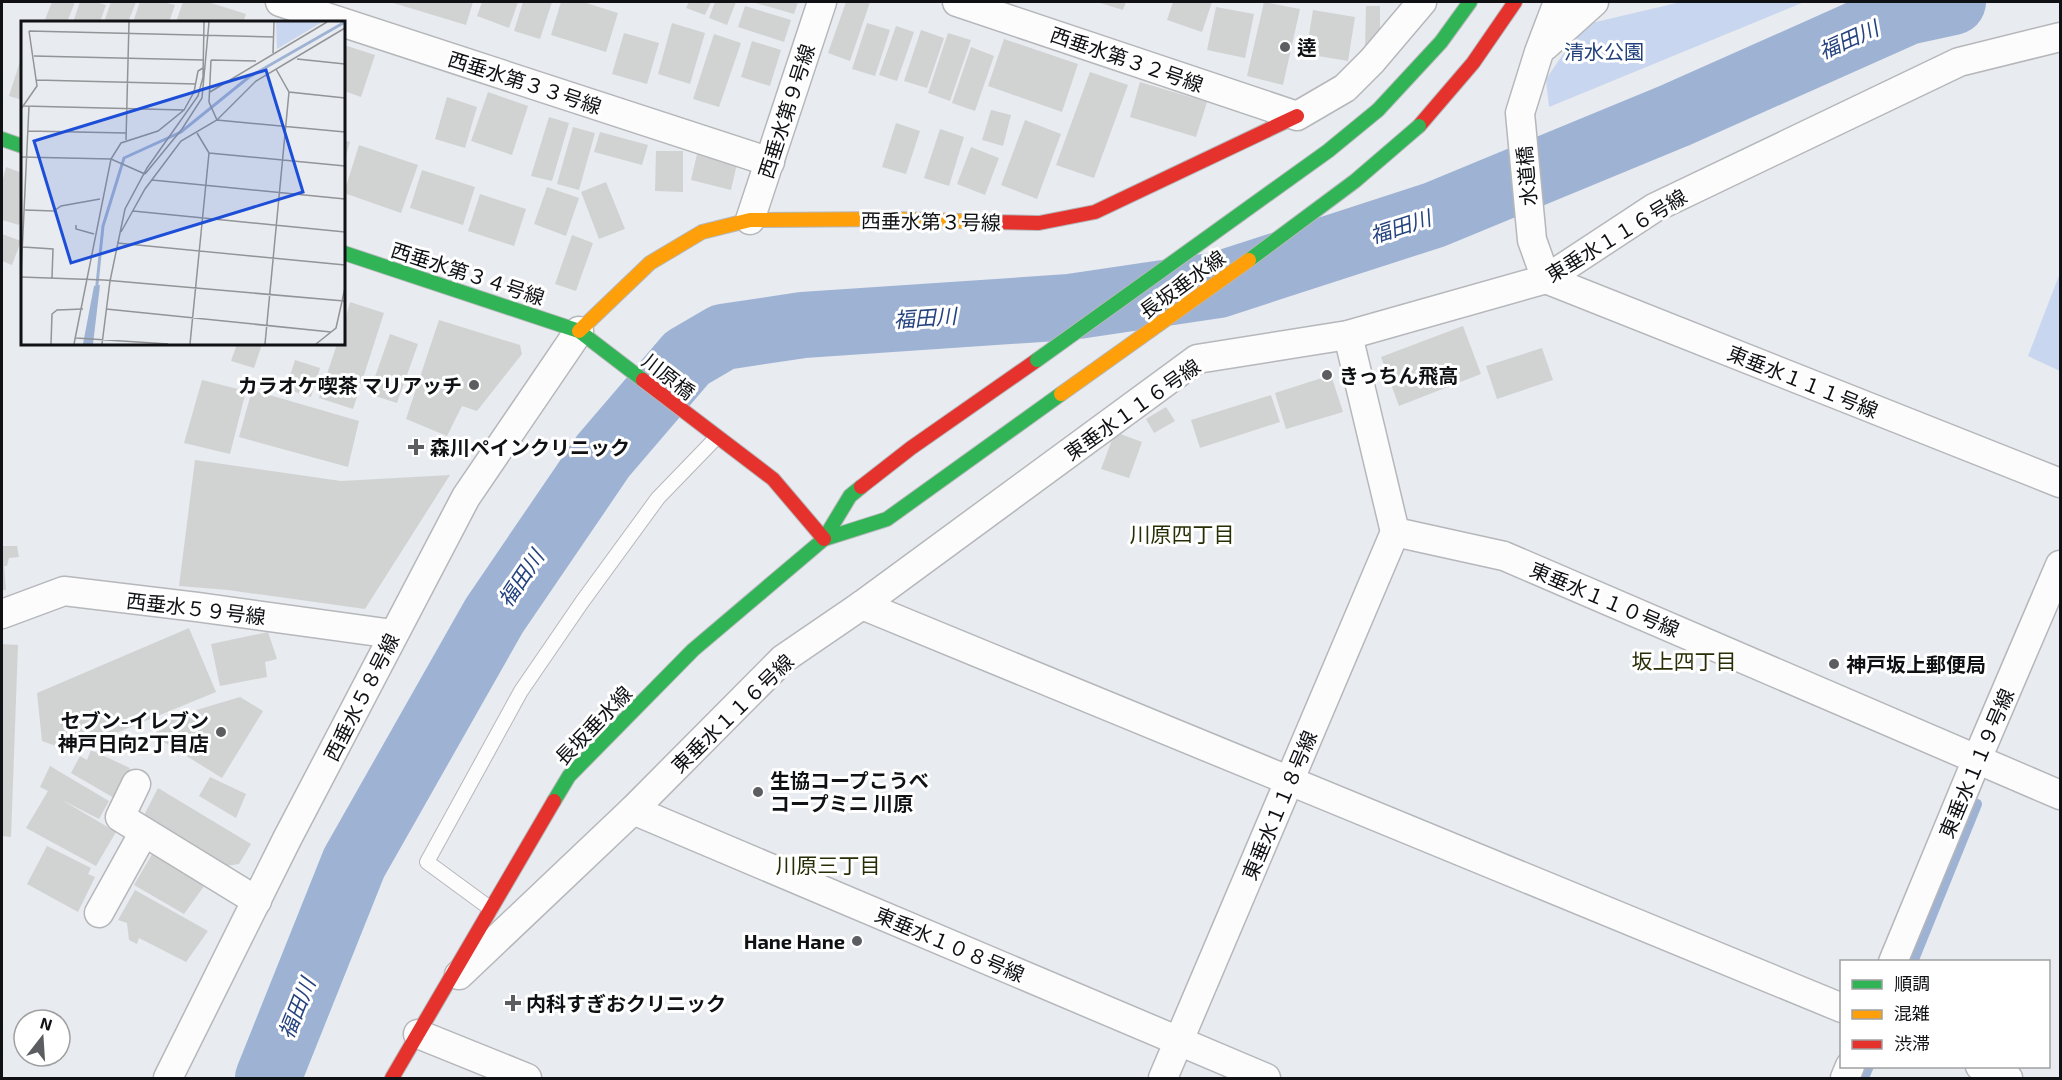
<svg xmlns="http://www.w3.org/2000/svg" width="2062" height="1080" font-family="'Exo 2','Noto Sans JP',sans-serif">
  <style>
    .green { fill: #c8d6ef }
    .lines { fill: none; stroke-linecap: round; stroke-linejoin: round }
    .stream { stroke: #9eb2d4; stroke-width: 10 }
    .river { stroke: #9eb2d4; stroke-width: 66 }
    .building { fill: #d1d3d3 }
    .lane-casing { stroke: #b5b7ba; stroke-width: 16 }
    .street-casing { stroke: #b5b7ba; stroke-width: 31 }
    .fast-casing { stroke: #b5b7ba; stroke-width: 16 }
    .slow-casing { stroke: #b5b7ba; stroke-width: 16 }
    .jam-casing { stroke: #b5b7ba; stroke-width: 16 }
    .lane { stroke: #fcfcfd; stroke-width: 14 }
    .street { stroke: #fcfcfd; stroke-width: 28 }
    .fast { stroke: #30b455; stroke-width: 14 }
    .slow { stroke: #ff9f0a; stroke-width: 14 }
    .jam { stroke: #e5322d; stroke-width: 14 }
    .fast-bridge-casing { stroke: #b5b7ba; stroke-width: 16; stroke-linecap: butt }
    .slow-bridge-casing { stroke: #b5b7ba; stroke-width: 16; stroke-linecap: butt }
    .fast-bridge { stroke: #30b455; stroke-width: 14 }
    .slow-bridge { stroke: #ff9f0a; stroke-width: 14 }
    .poi-dot { fill: #5c5d61; stroke: #fff; stroke-width: 2 }
    .labels { text-anchor: middle; dominant-baseline: central; stroke-width: 6; stroke-linejoin: round; paint-order: stroke }
    .poi-label { font-size: 20px; font-weight: bold; fill: #101114; stroke: #fff; text-anchor: start }
    .park-label { font-size: 20px; fill: #22407c; stroke: #fff }
    .street-label { font-size: 20px; fill: #101114; stroke: #fff }
    .water-label { font-size: 21px; font-style: italic; fill: #25437f; stroke: #fff }
    .neighbourhood-label { font-size: 21px; fill: #272d05; stroke: #fff }
    .inset-river { fill: none; stroke: #9eb2d4; stroke-width: 3 }
    .inset-road { fill: none; stroke: #929497; stroke-width: 1.5 }
    .view { fill: #1d4ed8; fill-opacity: 0.15; stroke: #1d4ed8; stroke-width: 3 }
    .inset-edge { fill: none; stroke: #101114; stroke-width: 3 }
  </style>
  <rect width="100%" height="100%" fill="#e8ebef"/>
  <!-- green -->
  <g class="green">
    <path d="M1681 2H1804L1549 107 1546 79 1583 25Z"/>
    <path d="M2060 273V371L2028 356Z"/>
  </g>
  <g class="lines">
    <!-- stream -->
    <g class="stream">
      <path d="M1913 962 1977 804"/>
      <path d="M1864 1078 1869 1066"/>
    </g>
    <!-- river -->
    <path class="river" d="M268 1078 354 863 494 616 603 456 687 358 723 337 803 325 1070 307 1218 285 1434 215 1676 115 1907 12 1953 2"/>
  </g>
  <!-- building -->
  <g class="building">
    <path d="M52 2H75L67 22H44Z"/>
    <path d="M80 2H96L106 5 100 22H73Z"/>
    <path d="M111 2H136L128 22H104Z"/>
    <path d="M140 2H164L175 5 169 22H133Z"/>
    <path d="M183 2H208L246 14 243 22H176Z"/>
    <path d="M390 2H473L466 25Z"/>
    <path d="M482 2H518L509 28 477 16Z"/>
    <path d="M523 2H552L540 39 514 31Z"/>
    <path d="M561 2H583L618 13 606 52 551 35Z"/>
    <path d="M689 2H711L705 15 686 8Z"/>
    <path d="M715 2H736L727 25 709 18Z"/>
    <path d="M752 2H798L794 14Z"/>
    <path d="M846 2H870L850 61 828 53Z"/>
    <path d="M1097 2H1126L1123 10Z"/>
    <path d="M1173 2H1212L1202 32 1167 20Z"/>
    <path d="M1264 2 1300 9 1283 85 1247 76Z"/>
    <path d="M745 6 791 20 784 42 738 27Z"/>
    <path d="M1366 6H1380V48H1365Z"/>
    <path d="M1216 7 1254 14 1245 58 1207 50Z"/>
    <path d="M1313 10 1355 17 1348 61 1306 54Z"/>
    <path d="M672 23 705 33 690 84 658 74Z"/>
    <path d="M867 23 890 30 875 76 852 69Z"/>
    <path d="M896 26 914 32 897 81 879 75Z"/>
    <path d="M921 30 944 38 927 88 904 81Z"/>
    <path d="M624 33 659 43 647 84 612 74Z"/>
    <path d="M948 33 971 40 950 101 928 93Z"/>
    <path d="M714 34 741 43 719 107 693 99Z"/>
    <path d="M1004 39 1078 64 1062 112 988 86Z"/>
    <path d="M752 41 781 50 770 86 741 77Z"/>
    <path d="M344 45 375 55 361 97 344 91Z"/>
    <path d="M971 47 994 56 975 111 952 103Z"/>
    <path d="M22 55V100L9 96Z"/>
    <path d="M1090 72 1128 85 1094 178 1056 165Z"/>
    <path d="M1140 82 1207 102 1196 137 1130 117Z"/>
    <path d="M488 92 528 106 512 155 471 141Z"/>
    <path d="M447 97 477 107 465 148 435 139Z"/>
    <path d="M991 110 1011 115 1003 146 982 140Z"/>
    <path d="M549 117 569 123 552 181 531 176Z"/>
    <path d="M1025 120 1061 134 1037 199 1001 185Z"/>
    <path d="M896 123 920 131 906 174 882 167Z"/>
    <path d="M573 127 595 133 579 190 557 184Z"/>
    <path d="M940 129 964 137 949 186 924 178Z"/>
    <path d="M600 132 648 145 642 165 594 152Z"/>
    <path d="M344 140 350 142 344 162Z"/>
    <path d="M359 145 418 165 401 213 344 193Z"/>
    <path d="M971 147 999 158 985 195 957 184Z"/>
    <path d="M656 151H683V192L655 191Z"/>
    <path d="M697 154 737 164 731 190 691 180Z"/>
    <path d="M6 167 22 173V214L19 225 2 220V183Z"/>
    <path d="M422 170 475 187 463 225 410 208Z"/>
    <path d="M606 182 625 229 599 239 581 192Z"/>
    <path d="M547 187 579 198 566 236 534 224Z"/>
    <path d="M480 194 526 209 514 246 468 231Z"/>
    <path d="M2 234 21 241 12 265 2 261Z"/>
    <path d="M572 235 593 243 576 291 555 284Z"/>
    <path d="M350 302 384 313 353 409 319 398 337 344H344V324Z"/>
    <path d="M439 320 520 345 522 354 477 411 462 406 447 436 406 419Z"/>
    <path d="M1463 326 1481 374 1399 406 1381 357Z"/>
    <path d="M390 334 418 344 397 403 369 394Z"/>
    <path d="M237 344H262L254 368 231 361Z"/>
    <path d="M1542 348 1553 380 1497 399 1486 366Z"/>
    <path d="M295 360 320 368 311 397 286 389Z"/>
    <path d="M1331 375 1343 412 1286 429 1275 393Z"/>
    <path d="M202 380 246 391 230 454 184 443Z"/>
    <path d="M252 390 359 421 348 467 239 437Z"/>
    <path d="M1271 395 1280 422 1200 448 1191 420Z"/>
    <path d="M1166 407 1175 421 1154 433 1146 419Z"/>
    <path d="M1115 432 1142 442 1129 478 1101 469Z"/>
    <path d="M195 460 341 481 450 475 365 609 228 590 179 586Z"/>
    <path d="M2 546H17L19 557 9 558 7 566H4L6 590H2Z"/>
    <path d="M189 628 216 692 60 756 56 746 42 741 37 693Z"/>
    <path d="M268 632 277 659 265 662 267 677 220 686 211 644Z"/>
    <path d="M2 644 18 645 11 837 2 836Z"/>
    <path d="M240 697 263 711 222 778 154 736 163 720Z"/>
    <path d="M91 750 130 768 114 798 71 773 80 756 87 760Z"/>
    <path d="M50 766 109 801 99 819 62 800 116 832 96 866 26 828 48 791 40 787Z"/>
    <path d="M210 777 246 794 236 818 199 796Z"/>
    <path d="M158 788 251 844 239 864 226 866 142 819Z"/>
    <path d="M47 846 91 868 88 874 95 877 78 912 27 884Z"/>
    <path d="M154 851 207 882 184 914 134 885Z"/>
    <path d="M135 890 208 931 186 962 139 938 137 944 129 940 127 923 118 920Z"/>
  </g>
  <g class="lines">
    <defs>
      <path id="lane" d="M491 909 427 862 521 691 582 602 658 498 717 437"/>
      <g id="street">
        <path d="M280 2 770 162"/>
        <path d="M957 2 1297 116 1345 88 1372 61 1422 2"/>
        <path d="M1558 2 1539 52 1520 113 1532 240 1546 279 2060 483"/>
        <path d="M1545 46 1594 2"/>
        <path d="M750 220 822 2"/>
        <path d="M1348 335 1395 532 1504 556 2060 795"/>
        <path d="M862 605 1842 1008"/>
        <path d="M2 614 64 591 197 607 393 634"/>
        <path d="M136 784 120 817 257 901"/>
        <path d="M633 810 1266 1078"/>
        <path d="M99 913 144 832"/>
        <path d="M1893 962 1977 759 2060 565"/>
        <path d="M459 975 633 810 783 659 862 605 1197 359 1348 335 1546 279 1654 208 1959 62 2060 37"/>
        <path d="M418 1034 527 1078"/>
        <path d="M1980 1066 2008 1078"/>
        <path d="M168 1078 287 839 466 497 579 331"/>
        <path d="M1163 1078 1395 532"/>
        <path d="M1845 1078 1850 1066"/>
      </g>
      <g id="fast">
        <path d="M1378 110 1441 42 1470 2"/>
        <path d="M2 139 22 146"/>
        <path d="M344 253 579 331 643 380"/>
        <path d="M824 539 887 519 1061 394"/>
        <path d="M554 801 569 776 693 650 824 539 850 496 861 487"/>
      </g>
      <path id="slow" d="M579 331 650 263 702 232 750 220 893 219 990 222"/>
      <g id="jam">
        <path d="M1419 126 1473 63 1515 2"/>
        <path d="M990 222 1039 223 1095 212 1297 116"/>
        <path d="M643 380 773 479 824 539"/>
        <path d="M861 487 911 448 1037 360"/>
        <path d="M392 1078 554 801"/>
      </g>
    </defs>
    <!-- lane casing -->
    <use href="#lane" class="lane-casing"/>
    <!-- street casing -->
    <use href="#street" class="street-casing"/>
    <!-- fast casing -->
    <use href="#fast" class="fast-casing"/>
    <!-- slow casing -->
    <use href="#slow" class="slow-casing"/>
    <!-- jam casing -->
    <use href="#jam" class="jam-casing"/>
    <!-- lane -->
    <use href="#lane" class="lane"/>
    <!-- street -->
    <use href="#street" class="street"/>
    <!-- fast -->
    <use href="#fast" class="fast"/>
    <!-- slow -->
    <use href="#slow" class="slow"/>
    <!-- jam -->
    <use href="#jam" class="jam"/>
    <defs>
      <g id="fast-bridge">
        <path d="M1249 260 1355 181 1419 126"/>
        <path d="M1037 360 1328 151 1378 110"/>
      </g>
      <path id="slow-bridge" d="M1061 394 1249 260"/>
    </defs>
    <!-- fast-bridge casing -->
    <use href="#fast-bridge" class="fast-bridge-casing"/>
    <!-- slow-bridge casing -->
    <use href="#slow-bridge" class="slow-bridge-casing"/>
    <!-- fast-bridge -->
    <use href="#fast-bridge" class="fast-bridge"/>
    <!-- slow-bridge -->
    <use href="#slow-bridge" class="slow-bridge"/>
  </g>
  <!-- markers -->
  <g class="poi-dot">
    <circle cx="1285" cy="47" r="6"/>
    <circle cx="1327" cy="375" r="6"/>
    <circle cx="474" cy="385" r="6"/>
    <path d="M413 438h6v6h6v6h-6v6h-6v-6h-6v-6h6z"/>
    <circle cx="1834" cy="664" r="6"/>
    <circle cx="221" cy="732" r="6"/>
    <circle cx="758" cy="792" r="6"/>
    <circle cx="857" cy="941" r="6"/>
    <path d="M510 994h6v6h6v6h-6v6h-6v-6h-6v-6h6z"/>
  </g>
  <g class="labels">
    <!-- poi labels -->
    <g class="poi-label">
      <text x="1297" y="47">逹</text>
      <text x="1339" y="375">きっちん飛高</text>
      <text x="462" y="385" text-anchor="end">カラオケ喫茶 マリアッチ</text>
      <text x="430" y="447">森川ペインクリニック</text>
      <text x="1846" y="664">神戸坂上郵便局</text>
      <text x="209" y="720" text-anchor="end">セブン-イレブン<tspan x="209" dy="23">神戸日向2丁目店</tspan></text>
      <text x="770" y="780">生協コープこうべ<tspan x="770" dy="23">コープミニ 川原</tspan></text>
      <text x="845" y="941" text-anchor="end">Hane Hane</text>
      <text x="526" y="1003">内科すぎおクリニック</text>
    </g>
    <!-- park labels -->
    <g class="park-label">
      <text x="1604" y="51">清水公園</text>
    </g>
    <!-- street labels -->
    <g class="street-label">
      <text transform="translate(1127 59) rotate(19)">西垂水第３２号線</text>
      <text transform="translate(525 82) rotate(18)">西垂水第３３号線</text>
      <text transform="translate(786 111) rotate(-72)">西垂水第９号線</text>
      <text transform="translate(1526 176) rotate(-95)">水道橋</text>
      <text transform="translate(931 221) rotate(1)">西垂水第３号線</text>
      <text transform="translate(1616 235) rotate(-31)">東垂水１１６号線</text>
      <text transform="translate(468 273) rotate(18)">西垂水第３４号線</text>
      <text transform="translate(1182 284) rotate(-36)">長坂垂水線</text>
      <text transform="translate(669 376) rotate(38)">川原橋</text>
      <text transform="translate(1803 381) rotate(22)">東垂水１１１号線</text>
      <text transform="translate(1132 409) rotate(-35)">東垂水１１６号線</text>
      <text transform="translate(1605 599) rotate(23)">東垂水１１０号線</text>
      <text transform="translate(196 608) rotate(7)">西垂水５９号線</text>
      <text transform="translate(361 697) rotate(-63)">西垂水５８号線</text>
      <text transform="translate(732 713) rotate(-44)">東垂水１１６号線</text>
      <text transform="translate(593 725) rotate(-46)">長坂垂水線</text>
      <text transform="translate(1976 763) rotate(-67)">東垂水１１９号線</text>
      <text transform="translate(1279 805) rotate(-67)">東垂水１１８号線</text>
      <text transform="translate(950 944) rotate(23)">東垂水１０８号線</text>
    </g>
    <!-- water labels -->
    <g class="water-label">
      <text transform="translate(1848 39) rotate(-24)">福田川</text>
      <text transform="translate(1400 226) rotate(-18)">福田川</text>
      <text transform="translate(925 317) rotate(-4)">福田川</text>
      <text transform="translate(520 578) rotate(-56)">福田川</text>
      <text transform="translate(296 1008) rotate(-68)">福田川</text>
    </g>
    <!-- neighbourhood labels -->
    <g class="neighbourhood-label">
      <text x="1182" y="533">川原四丁目</text>
      <text x="1684" y="660">坂上四丁目</text>
      <text x="828" y="864">川原三丁目</text>
    </g>
  </g>
  <!-- overview -->
  <g transform="translate(21 21)">
    <rect width="324" height="324" fill="#e8ebef"/>
    <path d="M255 1H301L256 28Z" fill="#c8d6ef"/>
    <path d="M79 264 72 323H62L73 265Z" fill="#9eb2d4"/>
    <path class="inset-river" d="M75 273 82 205 103 137 160 111 228 56 324 1"/>
    <path class="inset-road" d="M8 10 253 16M252 32 253 1M13 35 182 39M276 38 324 43M190 39 188 81 196 99 324 111M190 39 235 40M255 48 268 71 324 77M15 59 175 63M189 71 306 1M3 85 163 89M0 88 16 65 8 10M7 110 105 112M176 112 188 132 324 145M105 119 108 1M0 136 90 138 124 153M124 153 161 108 181 77 188 1M131 159 324 178M4 189 33 190 40 185 79 178M112 190 324 211M55 204V208L73 213M100 211 124 168 160 120 196 99 235 60 324 7M96 222 324 244M2 226 32 228 31 257M0 254 8 85M0 256 83 259 323 280M85 288 310 311M55 317 147 323M30 323 31 293 36 289 62 288M53 323 90 138 100 122 137 110 163 89 173 71 177 50 182 47M81 323 89 260 104 188 126 147 177 75 182 56 183 1M169 323 188 132M244 323 268 71M295 323 315 307 324 267"/>
    <path class="view" d="M245 49 282 171 50 242 13 120Z"/>
    <rect width="324" height="324" class="inset-edge"/>
  </g>
  <!-- border -->
  <rect width="2062" height="1080" fill="none" stroke="#101114" stroke-width="6"/>
  <!-- legend -->
  <rect x="1840" y="960" width="210" height="108" fill="#ffffff" stroke="#9fa0a1" stroke-width="1.5"/>
  <rect x="1852" y="980" width="30" height="9" fill="#30b455" stroke="#9fa0a1" stroke-width="1.5"/>
  <text x="1894" y="990" font-size="18" fill="#101114">順調</text>
  <rect x="1852" y="1010" width="30" height="9" fill="#ff9f0a" stroke="#9fa0a1" stroke-width="1.5"/>
  <text x="1894" y="1020" font-size="18" fill="#101114">混雑</text>
  <rect x="1852" y="1040" width="30" height="9" fill="#e5322d" stroke="#9fa0a1" stroke-width="1.5"/>
  <text x="1894" y="1050" font-size="18" fill="#101114">渋滞</text>
  <!-- north arrow -->
  <g transform="translate(42 1038) rotate(17)"><circle r="28" fill="#ffffff" stroke="#9fa0a1" stroke-width="1.5"/>
  <path d="M0-4.5L10 22L0 15L-10 22Z" fill="#5c5d61"/>
  <text y="-9" font-size="16" font-weight="bold" text-anchor="middle" fill="#101114">N</text>
  </g>
</svg>
